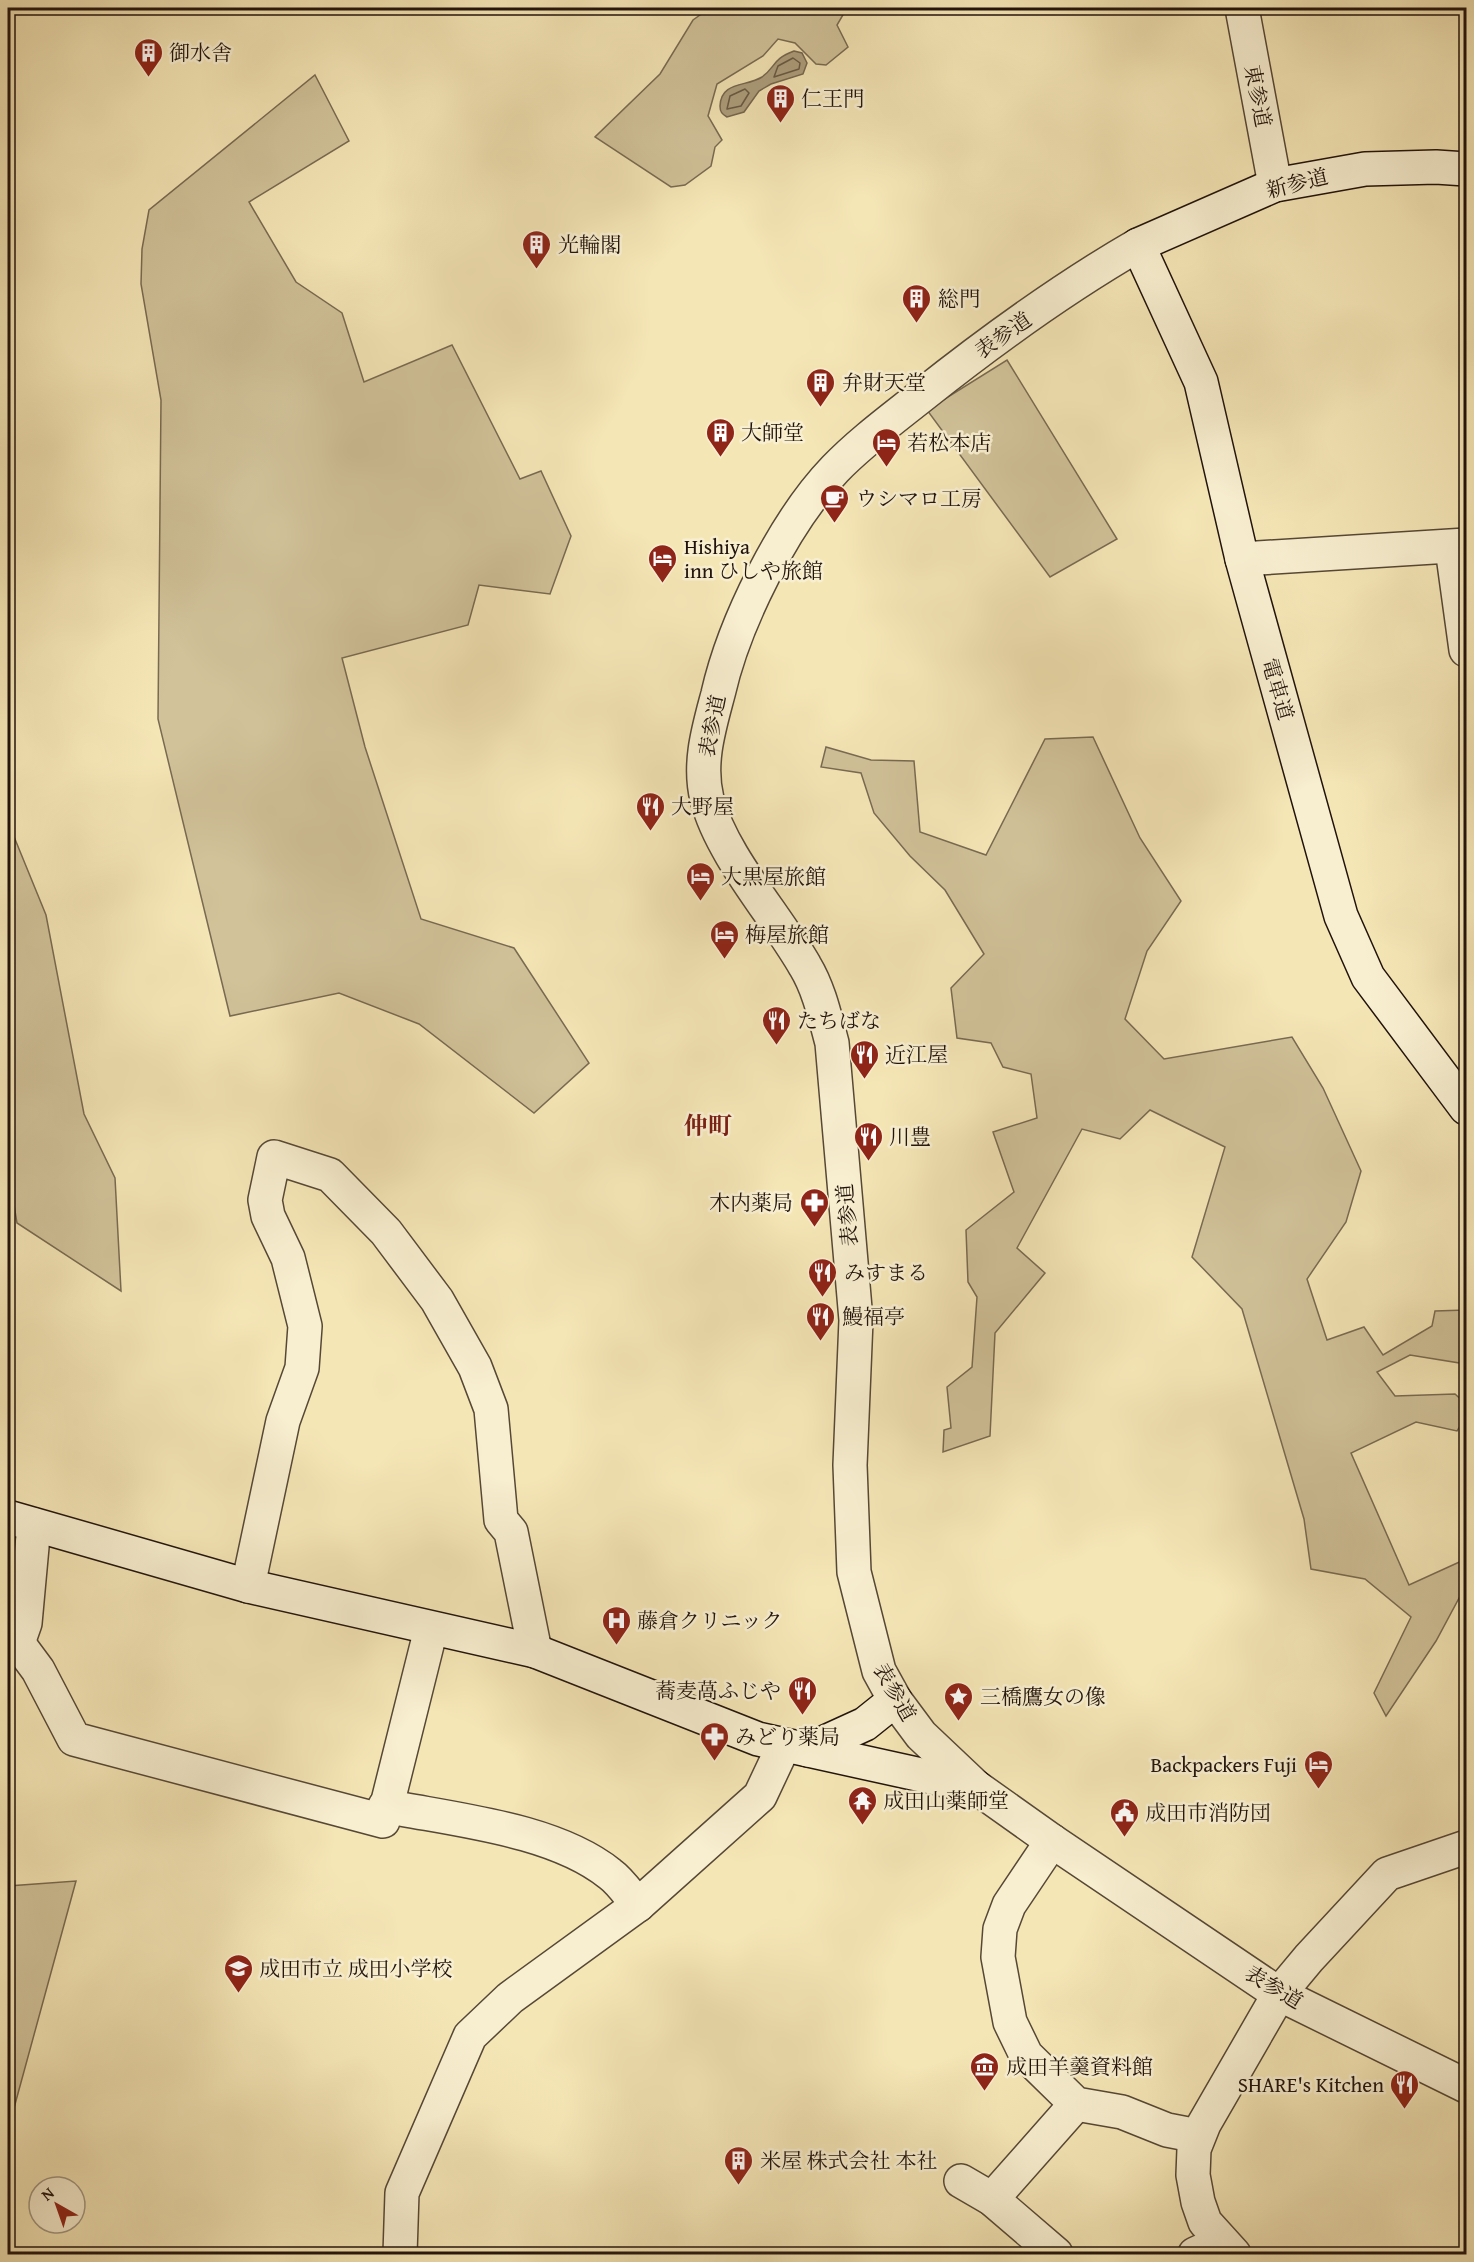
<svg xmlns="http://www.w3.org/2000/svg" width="1474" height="2262" font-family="'Gentium Book Plus','Noto Serif JP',serif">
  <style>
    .green { fill: #d1c299; stroke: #796a52; stroke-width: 1.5 }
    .water { fill: #ad9e7c; stroke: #75664f; stroke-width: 1.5 }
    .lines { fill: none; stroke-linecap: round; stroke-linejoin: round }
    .shore { stroke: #675844; stroke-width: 1.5 }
    .street-casing { stroke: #564836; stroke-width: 36 }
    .secondary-casing { stroke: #21130c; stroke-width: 36 }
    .street { stroke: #f8efd0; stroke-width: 33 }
    .secondary { stroke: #f8efd0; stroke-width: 33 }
    .labels { text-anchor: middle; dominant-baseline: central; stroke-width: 5; stroke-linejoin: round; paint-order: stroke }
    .poi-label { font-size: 21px; fill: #21130c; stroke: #f8efd0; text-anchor: start }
    .street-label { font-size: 21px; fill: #21130c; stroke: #f8efd0 }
    .quarter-label { font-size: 24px; font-weight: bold; fill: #7a1f14; stroke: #f8efd0 }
  </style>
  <rect width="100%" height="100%" fill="#f5e6b6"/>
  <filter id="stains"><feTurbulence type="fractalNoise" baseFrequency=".00333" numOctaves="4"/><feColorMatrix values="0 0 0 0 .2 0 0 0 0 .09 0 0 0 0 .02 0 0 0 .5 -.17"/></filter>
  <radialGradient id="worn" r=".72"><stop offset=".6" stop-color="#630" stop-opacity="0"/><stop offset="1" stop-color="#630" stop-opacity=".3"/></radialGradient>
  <!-- green -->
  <g class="green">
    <path d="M710 8H847L837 25 848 47 826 65 816 64 795 43 778 39 763 56 717 84 708 116 722 140 715 147 711 166 685 185 671 187 595 137 660 74 693 20Z"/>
    <path d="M315 75 349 141 249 202 296 282 342 313 364 382 452 345 520 479 541 471 571 536 550 594 479 585 468 625 342 658 365 747 421 919 514 948 589 1063 534 1113 419 1024 339 993 230 1016 158 719 161 400 141 284 142 249 149 210Z"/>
    <path d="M1007 360 1117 539 1050 577 927 410Z"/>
    <path d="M1093 737 1140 838 1181 901 1147 951 1125 1019 1164 1059 1292 1037 1323 1088 1361 1171 1346 1222 1307 1279 1327 1340 1364 1327 1383 1355 1432 1326 1435 1311 1466 1310V1364L1410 1355 1377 1372 1395 1396 1455 1394 1466 1404V1417L1457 1431 1416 1422 1351 1453 1409 1585 1466 1559V1585L1436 1641 1386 1716 1374 1693 1411 1617 1365 1579 1311 1569 1304 1519 1242 1309 1192 1257 1225 1147 1150 1110 1120 1139 1082 1129 1017 1248 1045 1273 995 1333 990 1436 943 1452 944 1430 951 1428 947 1387 972 1367 977 1297 968 1282 966 1230 1014 1192 993 1132 1037 1118 1031 1074 1003 1067 991 1043 957 1038 951 988 984 954 945 890 910 856 874 813 861 773 821 767 826 747 871 760 914 761 920 832 986 855 1045 739Z"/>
    <path d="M8 822 46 915 84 1114 115 1178 121 1291 17 1223 8 1169Z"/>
    <path d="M76 1881 8 2130V1886Z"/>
  </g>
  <!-- water -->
  <path class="water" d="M794 51 802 53 807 63 803 74 771 84 759 91 744 112 727 117C722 114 720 112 720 106 721 81 746 87 762 77 776 67 772 59 794 51Z"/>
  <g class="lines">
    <!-- shore -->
    <g class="shore">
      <path d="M793 58 800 63 799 69 774 77 778 66Z"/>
      <path d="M745 89 749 93 741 106 727 109 730 96Z"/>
    </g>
    <defs>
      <g id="street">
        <path d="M1242 8 1275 185"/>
        <path d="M1138 245C1062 289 989 342 920 397 891 420 860 443 835 469 784 522 734 623 718 694 709 728 698 763 707 799 721 855 776 915 805 966 819 989 825 1017 832 1043L856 1320 850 1465 854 1572 879 1671 895 1700 921 1735 976 1787 1052 1841 1279 1994 1466 2086"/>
        <path d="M1452 548 1466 650"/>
        <path d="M1242 559 1466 545"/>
        <path d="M248 1586 283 1421 302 1368 305 1326 288 1258 268 1216 265 1200 274 1157 330 1175 386 1232 437 1300 475 1367 491 1409 501 1520 511 1532 535 1651"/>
        <path d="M18 1643 38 1670 74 1739 383 1821 431 1629"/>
        <path d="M18 1643 25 1623 34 1525"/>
        <path d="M385 1806C455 1820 554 1829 610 1874 621 1882 629 1895 638 1905"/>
        <path d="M1052 1841 1009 1905 1000 1929 998 1957 1010 2022 1026 2055 1076 2104 1122 2112 1167 2130 1198 2136"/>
        <path d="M961 2181 992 2199 1056 2254"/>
        <path d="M992 2199 1076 2104"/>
        <path d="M400 2254 402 2193 470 2036 510 1998 638 1905 760 1796 784 1745"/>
        <path d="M1195 2254 1221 2242"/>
        <path d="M1234 2254 1205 2222 1198 2202 1193 2175 1194 2149 1204 2124 1279 1994 1309 1958 1387 1874 1466 1847"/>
      </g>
      <g id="secondary">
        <path d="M1466 169 1436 167 1365 169 1275 185 1138 245 1201 382 1242 559 1341 916 1368 977 1466 1108"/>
        <path d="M8 1517 248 1586 535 1651 758 1739 976 1787"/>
        <path d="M808 1750 865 1724 895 1700"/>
      </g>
    </defs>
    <!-- street casing -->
    <use href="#street" class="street-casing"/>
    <!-- secondary casing -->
    <use href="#secondary" class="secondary-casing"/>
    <!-- street -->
    <use href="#street" class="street"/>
    <!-- secondary -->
    <use href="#secondary" class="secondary"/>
  </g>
  <!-- icons -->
  <defs>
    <symbol id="building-pin" viewBox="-11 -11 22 30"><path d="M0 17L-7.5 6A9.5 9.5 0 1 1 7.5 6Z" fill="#8f2418" stroke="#f8efd0"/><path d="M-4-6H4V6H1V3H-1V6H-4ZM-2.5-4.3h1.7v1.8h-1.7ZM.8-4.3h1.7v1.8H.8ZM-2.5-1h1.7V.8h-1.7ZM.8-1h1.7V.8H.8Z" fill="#fff"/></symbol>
    <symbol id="hotel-pin" viewBox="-11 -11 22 30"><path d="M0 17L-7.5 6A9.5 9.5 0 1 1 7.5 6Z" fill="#8f2418" stroke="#f8efd0"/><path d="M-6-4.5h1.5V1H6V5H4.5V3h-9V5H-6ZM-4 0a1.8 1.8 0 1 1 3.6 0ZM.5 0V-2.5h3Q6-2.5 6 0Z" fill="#fff"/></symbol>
    <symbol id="cafe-pin" viewBox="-11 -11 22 30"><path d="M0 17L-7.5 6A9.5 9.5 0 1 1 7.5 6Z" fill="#8f2418" stroke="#f8efd0"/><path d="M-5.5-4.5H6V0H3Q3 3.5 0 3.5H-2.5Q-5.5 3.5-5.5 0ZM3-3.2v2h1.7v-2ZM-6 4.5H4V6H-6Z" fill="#fff"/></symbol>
    <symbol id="restaurant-pin" viewBox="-11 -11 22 30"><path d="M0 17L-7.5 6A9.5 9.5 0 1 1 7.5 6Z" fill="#8f2418" stroke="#f8efd0"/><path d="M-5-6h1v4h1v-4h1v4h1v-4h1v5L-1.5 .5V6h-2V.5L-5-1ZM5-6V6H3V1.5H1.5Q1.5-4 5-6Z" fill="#fff"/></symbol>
    <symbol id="pharmacy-pin" viewBox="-11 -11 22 30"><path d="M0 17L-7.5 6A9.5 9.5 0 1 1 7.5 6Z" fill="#8f2418" stroke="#f8efd0"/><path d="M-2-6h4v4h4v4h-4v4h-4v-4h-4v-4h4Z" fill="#fff"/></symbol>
    <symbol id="hospital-pin" viewBox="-11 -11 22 30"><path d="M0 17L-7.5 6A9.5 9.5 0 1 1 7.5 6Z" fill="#8f2418" stroke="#f8efd0"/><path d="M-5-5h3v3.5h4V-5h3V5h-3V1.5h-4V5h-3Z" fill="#fff"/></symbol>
    <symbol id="sight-pin" viewBox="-11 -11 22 30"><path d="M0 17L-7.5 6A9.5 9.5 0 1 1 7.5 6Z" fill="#8f2418" stroke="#f8efd0"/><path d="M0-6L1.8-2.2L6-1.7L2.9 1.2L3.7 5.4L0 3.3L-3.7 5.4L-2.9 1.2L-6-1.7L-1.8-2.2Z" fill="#fff"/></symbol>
    <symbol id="temple-pin" viewBox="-11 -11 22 30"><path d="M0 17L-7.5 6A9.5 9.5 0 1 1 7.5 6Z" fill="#8f2418" stroke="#f8efd0"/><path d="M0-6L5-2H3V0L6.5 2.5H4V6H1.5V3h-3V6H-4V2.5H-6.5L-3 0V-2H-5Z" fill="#fff"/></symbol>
    <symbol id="civic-pin" viewBox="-11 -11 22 30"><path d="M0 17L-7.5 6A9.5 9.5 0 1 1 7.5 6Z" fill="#8f2418" stroke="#f8efd0"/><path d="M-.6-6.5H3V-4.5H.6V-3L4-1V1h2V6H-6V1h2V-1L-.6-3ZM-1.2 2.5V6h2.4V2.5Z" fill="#fff"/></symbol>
    <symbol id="school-pin" viewBox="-11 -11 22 30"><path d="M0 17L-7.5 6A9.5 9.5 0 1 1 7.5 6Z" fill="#8f2418" stroke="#f8efd0"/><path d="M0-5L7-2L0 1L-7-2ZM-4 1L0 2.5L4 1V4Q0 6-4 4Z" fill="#fff"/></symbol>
    <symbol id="museum-pin" viewBox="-11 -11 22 30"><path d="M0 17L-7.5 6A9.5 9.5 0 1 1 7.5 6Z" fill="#8f2418" stroke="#f8efd0"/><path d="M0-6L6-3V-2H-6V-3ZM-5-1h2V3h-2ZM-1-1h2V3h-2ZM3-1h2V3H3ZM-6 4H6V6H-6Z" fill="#fff"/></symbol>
  </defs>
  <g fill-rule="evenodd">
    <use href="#building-pin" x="132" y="36" width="33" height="45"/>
    <use href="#building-pin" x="764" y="82" width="33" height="45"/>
    <use href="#building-pin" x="520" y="228" width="33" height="45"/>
    <use href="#building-pin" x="900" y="282" width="33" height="45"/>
    <use href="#building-pin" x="804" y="366" width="33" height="45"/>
    <use href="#building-pin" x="704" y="416" width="33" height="45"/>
    <use href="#hotel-pin" x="870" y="426" width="33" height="45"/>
    <use href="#cafe-pin" x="818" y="482" width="33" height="45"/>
    <use href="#hotel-pin" x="646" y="542" width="33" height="45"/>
    <use href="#restaurant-pin" x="634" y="790" width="33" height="45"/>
    <use href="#hotel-pin" x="684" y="860" width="33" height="45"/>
    <use href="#hotel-pin" x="708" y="918" width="33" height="45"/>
    <use href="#restaurant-pin" x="760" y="1004" width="33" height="45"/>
    <use href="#restaurant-pin" x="848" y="1038" width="33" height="45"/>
    <use href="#restaurant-pin" x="852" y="1120" width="33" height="45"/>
    <use href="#pharmacy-pin" x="798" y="1186" width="33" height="45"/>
    <use href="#restaurant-pin" x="806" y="1256" width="33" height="45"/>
    <use href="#restaurant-pin" x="804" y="1300" width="33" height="45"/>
    <use href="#hospital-pin" x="600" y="1604" width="33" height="45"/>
    <use href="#restaurant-pin" x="786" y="1674" width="33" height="45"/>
    <use href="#sight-pin" x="942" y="1680" width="33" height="45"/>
    <use href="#pharmacy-pin" x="698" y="1720" width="33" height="45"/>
    <use href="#hotel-pin" x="1302" y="1748" width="33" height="45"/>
    <use href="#temple-pin" x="846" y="1784" width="33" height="45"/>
    <use href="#civic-pin" x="1108" y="1796" width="33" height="45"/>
    <use href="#school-pin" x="222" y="1952" width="33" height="45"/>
    <use href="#museum-pin" x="968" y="2050" width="33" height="45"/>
    <use href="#restaurant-pin" x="1388" y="2068" width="33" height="45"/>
    <use href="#building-pin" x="722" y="2144" width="33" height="45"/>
  </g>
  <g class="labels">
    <!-- poi labels -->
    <g class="poi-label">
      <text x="169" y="52">御水舎</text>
      <text x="801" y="98">仁王門</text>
      <text x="558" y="244">光輪閣</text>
      <text x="938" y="298">総門</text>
      <text x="842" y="382">弁財天堂</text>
      <text x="741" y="432">大師堂</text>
      <text x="907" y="442">若松本店</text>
      <text x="856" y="498">ウシマロ工房</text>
      <text x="684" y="546">Hishiya<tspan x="684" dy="24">inn ひしや旅館</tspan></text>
      <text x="671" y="806">大野屋</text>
      <text x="721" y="876">大黒屋旅館</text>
      <text x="745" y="934">梅屋旅館</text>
      <text x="797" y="1020">たちばな</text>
      <text x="885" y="1054">近江屋</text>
      <text x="889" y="1136">川豊</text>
      <text x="793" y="1202" text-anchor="end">木内薬局</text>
      <text x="844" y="1272">みすまる</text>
      <text x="842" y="1316">鰻福亭</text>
      <text x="637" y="1620">藤倉クリニック</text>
      <text x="781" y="1690" text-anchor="end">蕎麦萵ふじや</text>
      <text x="980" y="1696">三橋鷹女の像</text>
      <text x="735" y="1736">みどり薬局</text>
      <text x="1297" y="1764" text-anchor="end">Backpackers Fuji</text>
      <text x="883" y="1800">成田山薬師堂</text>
      <text x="1145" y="1812">成田市消防団</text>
      <text x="259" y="1968">成田市立 成田小学校</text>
      <text x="1006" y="2066">成田羊羹資料館</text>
      <text x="1384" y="2084" text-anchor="end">SHARE's Kitchen</text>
      <text x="760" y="2160">米屋 株式会社 本社</text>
    </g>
    <!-- street labels -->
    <g class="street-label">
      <text transform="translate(1258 96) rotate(79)">東参道</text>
      <text transform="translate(1297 183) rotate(-14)">新参道</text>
      <text transform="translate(1003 335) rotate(-35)">表参道</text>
      <text transform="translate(1278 689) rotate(74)">電車道</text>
      <text transform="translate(712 726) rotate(-79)">表参道</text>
      <text transform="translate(847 1215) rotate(-95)">表参道</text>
      <text transform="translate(895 1692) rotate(60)">表参道</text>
      <text transform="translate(1274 1987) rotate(31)">表参道</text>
    </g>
    <!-- quarter labels -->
    <g class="quarter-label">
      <text x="708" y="1125">仲町</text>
    </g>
  </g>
  <!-- margin -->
  <rect width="1474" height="2262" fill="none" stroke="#f5e6b6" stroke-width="30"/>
  <rect x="9" y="9" width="1456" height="2244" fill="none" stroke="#21130c" stroke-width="3"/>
  <rect x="15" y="15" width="1444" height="2232" fill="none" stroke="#21130c" stroke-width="1.5"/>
  <!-- north arrow -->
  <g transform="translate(57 2205) rotate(320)"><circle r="28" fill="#f8efd0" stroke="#a29782" stroke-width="1.5"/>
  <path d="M0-4.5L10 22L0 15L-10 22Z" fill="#8f2418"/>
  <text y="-9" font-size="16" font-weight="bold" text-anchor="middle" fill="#21130c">N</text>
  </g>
  <rect width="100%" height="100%" filter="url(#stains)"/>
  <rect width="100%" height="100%" fill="url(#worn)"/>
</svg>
